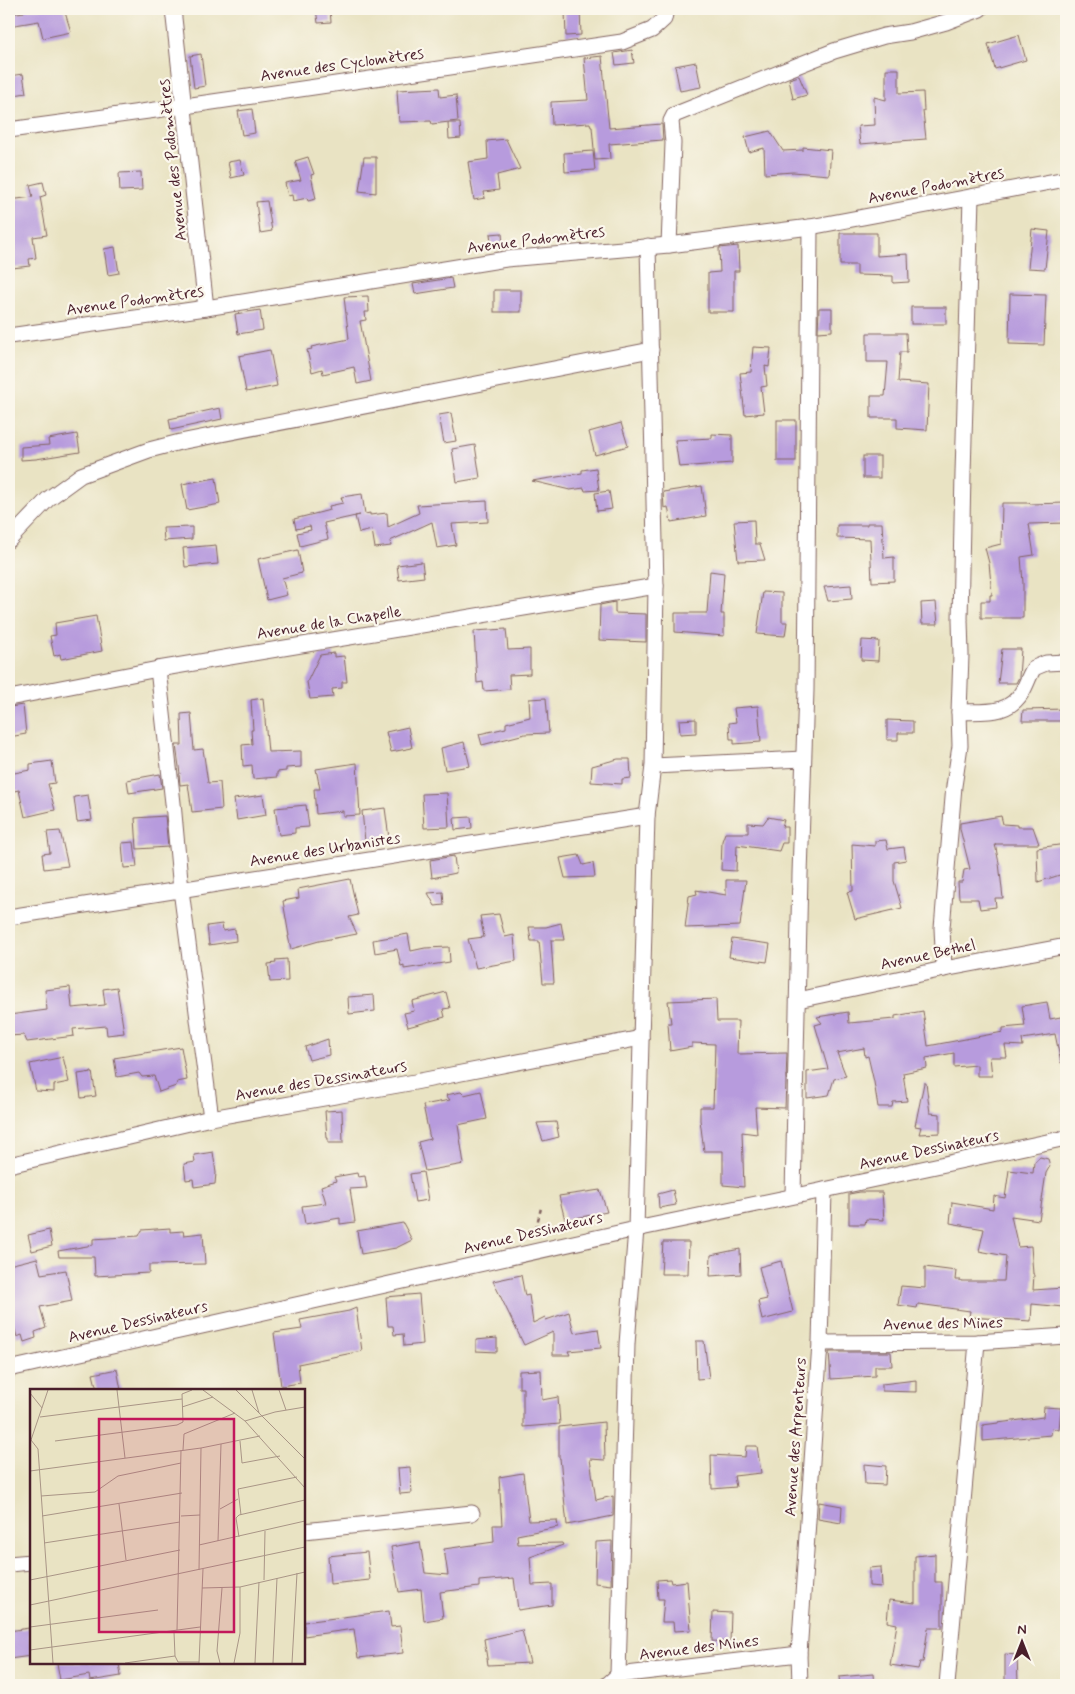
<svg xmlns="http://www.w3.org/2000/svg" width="1075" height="1694" font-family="Mynerve,sans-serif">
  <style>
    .building { fill: #b79bdd }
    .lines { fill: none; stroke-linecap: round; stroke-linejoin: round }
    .street-casing { stroke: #826460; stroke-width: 17 }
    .path { stroke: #826460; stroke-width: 2.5; stroke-dasharray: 4 4; stroke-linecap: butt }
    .street { stroke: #fff; stroke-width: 15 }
    .labels { text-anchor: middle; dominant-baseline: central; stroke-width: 4.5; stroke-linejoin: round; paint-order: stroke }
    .street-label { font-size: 16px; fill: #4a1f2b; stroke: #fbf7ec }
    .inset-road { fill: none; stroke: #a99586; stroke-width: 1 }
    .view { fill: #c2185b; fill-opacity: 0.15; stroke: #c2185b; stroke-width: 2.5 }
    .inset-edge { fill: none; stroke: #4a1f2b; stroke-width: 2.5 }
  </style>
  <rect width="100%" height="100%" fill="#fbf7ec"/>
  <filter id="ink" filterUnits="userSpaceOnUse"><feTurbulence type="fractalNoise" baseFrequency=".02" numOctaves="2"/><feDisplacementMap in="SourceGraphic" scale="10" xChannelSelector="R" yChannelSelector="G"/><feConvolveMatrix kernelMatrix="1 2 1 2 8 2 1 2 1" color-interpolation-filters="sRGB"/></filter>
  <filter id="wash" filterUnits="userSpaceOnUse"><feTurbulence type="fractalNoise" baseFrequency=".0096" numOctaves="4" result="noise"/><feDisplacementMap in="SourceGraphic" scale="20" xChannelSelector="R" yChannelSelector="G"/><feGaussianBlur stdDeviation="1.12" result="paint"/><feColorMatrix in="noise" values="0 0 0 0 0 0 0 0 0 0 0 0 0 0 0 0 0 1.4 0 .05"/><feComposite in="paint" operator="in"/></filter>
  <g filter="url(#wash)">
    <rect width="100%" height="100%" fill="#e9e3c3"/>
    <g id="blocks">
      <!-- building -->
      <g class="building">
        <path d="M24 9H64L71 32 43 38 39 21 9 26V14L24 12Z"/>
        <path d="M316 9H330L331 22 318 23Z"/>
        <path d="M580 10 581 35 566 36 565 11Z"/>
        <path d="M1019 35 1026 60 995 69 988 44Z"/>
        <path d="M632 50 634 63 616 65 614 53Z"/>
        <path d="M201 54 205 86 194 88 190 56Z"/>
        <path d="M602 56 609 128 662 124 663 140 609 144 610 159 595 160 592 127H591L590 123 552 125 551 102 588 100 584 58Z"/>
        <path d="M696 62 701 87 680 91 675 66Z"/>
        <path d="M886 69H899V93L923 92 924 111H923L926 139 860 144 858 126 875 125 874 97 886 100Z"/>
        <path d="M23 74 26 93 9 96V76Z"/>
        <path d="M799 76 807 95 793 99 789 79Z"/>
        <path d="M439 88 440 97 456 95 458 121 432 124 431 121 399 122 397 90Z"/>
        <path d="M252 109 255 133 242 135 238 111Z"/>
        <path d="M448 123H460L461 138 449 139Z"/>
        <path d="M770 131 783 151 803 150V147L831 150 829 175 793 172 765 174 764 148 749 152 745 137Z"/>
        <path d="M506 139 520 169 497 175 499 190 484 192 485 198 474 200 468 162 488 159 487 141Z"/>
        <path d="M593 151 595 170 565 172 564 153Z"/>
        <path d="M308 157 314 174 311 175 316 199 308 201 307 198 293 201 292 195 288 196 285 183 301 180 295 161Z"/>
        <path d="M364 157H376V193L359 191Z"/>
        <path d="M240 160 244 175 231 178 228 162Z"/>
        <path d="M141 172 142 190 120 191 119 173Z"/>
        <path d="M43 182 46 195 40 197 47 235 33 237 36 258 29 259 30 266 12 268 11 263 9 264V200L33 197 30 185Z"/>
        <path d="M267 201 272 231 260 233 256 202Z"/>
        <path d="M1032 229 1049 231 1045 269 1028 268Z"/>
        <path d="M502 233 503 247 492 248 490 234Z"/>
        <path d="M840 233H877V256L908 254 909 282 893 283V276L857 275V265H840Z"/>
        <path d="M738 246 739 271H734V312H708V273L720 272 719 248Z"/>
        <path d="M115 247 119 273 108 275 104 249Z"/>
        <path d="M451 278 453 288 415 294 413 284Z"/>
        <rect x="494" y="290" width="27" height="22"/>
        <path d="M1010 294 1046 295 1044 345 1009 344Z"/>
        <path d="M368 296 369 312H365L366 320 360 321 371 381 357 384 354 367 323 374 322 369 312 372 307 350 312 349 311 347 349 339 344 297Z"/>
        <rect x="911" y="307" width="35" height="17"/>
        <path d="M819 308H832V331L818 332Z"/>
        <path d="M260 310 263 330 238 334 235 314Z"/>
        <path d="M867 333H906L907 352H900L898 382 929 384 927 430 897 428V418H871V396H885L888 362H867Z"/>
        <path d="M753 347 771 348 769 367 765 366 767 386 761 387 764 413 745 415 740 373 751 372Z"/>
        <path d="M270 350 277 386 246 392 239 356Z"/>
        <path d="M220 408 222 419 171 430 169 419Z"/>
        <path d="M451 413 456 441 444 443 439 415Z"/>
        <rect x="777" y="420" width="19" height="41"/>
        <path d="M621 423 628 446 595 455 589 432Z"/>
        <path d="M77 434 80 452 36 459 21 460V447L49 445 48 439Z"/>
        <path d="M712 434 732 435V463L679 467 675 440 712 438Z"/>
        <path d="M475 445 480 478 457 482 452 449Z"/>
        <rect x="863" y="456" width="17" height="22"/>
        <path d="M596 468 599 490 585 491 584 488 570 490 532 481 582 473V470Z"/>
        <path d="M216 478 220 504 187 510 182 484Z"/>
        <path d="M702 486 706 516 671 522 668 507 664 508 663 492Z"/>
        <path d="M609 491 612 509 597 511 595 493Z"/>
        <path d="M362 494 365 514 370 513V515L387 513 388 527 419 513 417 505 487 501 488 522 452 524 456 545 437 548 432 522 390 541 391 546 375 548 372 530 359 533 355 516 360 515 324 523 328 539 300 546 297 533 311 530 310 526 296 529 294 519 330 510 329 506 343 503 341 497Z"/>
        <path d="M1002 503H1029L1030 504 1066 503V523L1029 524 1034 555 1021 557 1023 583V618H981V601H990V595H992L989 563 985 548 1001 544Z"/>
        <path d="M754 520 755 544H760L765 560 738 561 734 521Z"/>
        <path d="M867 523H882L884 558 894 557V581L872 582 870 539 837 538V525H867Z"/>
        <path d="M192 527V539L164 541 163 528Z"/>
        <path d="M216 545 218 564 185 567 183 548Z"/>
        <path d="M298 550 302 573 282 578 287 595 267 600 258 559Z"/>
        <path d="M422 562 424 577 399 580 397 565Z"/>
        <path d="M710 571 724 573 721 614H724V636L675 632V613H707Z"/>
        <path d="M851 585 852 599 828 601 824 587Z"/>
        <path d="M763 592 782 593V622H787L785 636 757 634Z"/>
        <path d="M615 602V613L646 614V642L599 640 600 605Z"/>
        <path d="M936 602 938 624H922L921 603Z"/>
        <path d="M96 616 102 651 61 659 60 654 54 656 50 636 56 635 55 623Z"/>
        <path d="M506 629 508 650 530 649V674L509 675 510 689 484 691 483 682 477 683 474 631Z"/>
        <path d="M862 640 879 641 878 661 861 660Z"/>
        <path d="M1002 649H1021L1019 677 1016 683H998Z"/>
        <path d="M334 653V657L344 656 347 682H342V688L332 689 333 697 310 699 307 682 320 655Z"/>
        <path d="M263 698 268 752 301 751V767L286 768V771L277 772V777L253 779 252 765 243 766 242 745 252 744 251 730H253L251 700Z"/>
        <path d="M546 698 549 733 525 734 482 745 479 734 506 728V723L530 717 529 699Z"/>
        <path d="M23 705 26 734 9 737V720L11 718 10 707Z"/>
        <path d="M758 706 761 742 734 744V739H730L729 723 736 722 734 708Z"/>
        <path d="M1066 709V721H1022L1023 710Z"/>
        <path d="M191 713 194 750 203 749 208 783 220 782 222 809 192 812 188 784 180 785 179 774H180L176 745H182L181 714Z"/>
        <path d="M696 719V733L680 734 679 720Z"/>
        <path d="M887 720 913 721V733H898V740H887Z"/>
        <path d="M408 727 412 748 391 752 386 732Z"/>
        <path d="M464 742 470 766 445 770 441 748Z"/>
        <path d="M618 759H630L631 778 622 779V784L591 782 592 766Z"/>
        <path d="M52 761 55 783 48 784 55 810 25 817 19 790 9 792V774L30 770V764Z"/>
        <path d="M357 763 360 815 343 816V811L316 814 314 789H320L316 769Z"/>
        <path d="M160 774 162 788 129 793 127 780Z"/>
        <path d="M447 793 449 827 424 828 422 794Z"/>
        <path d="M88 795 92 820 77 822 74 797Z"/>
        <path d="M263 795 266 815 237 820 234 799Z"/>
        <path d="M306 805 309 827 295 828V833L279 835 275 808Z"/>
        <path d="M385 808 389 838 365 841 362 811Z"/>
        <path d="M165 816 168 847 137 849 135 818Z"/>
        <path d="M1001 816 1003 824 1017 825V827H1033L1039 844H995L999 863 1003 898H995L996 907 980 909 978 899H959L958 882H962L964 870 970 869 960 829V823Z"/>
        <path d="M471 817 472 828 455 830 454 818Z"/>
        <path d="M768 817 784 820 782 827H787V843H782L779 851 737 845 736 871 721 870 722 841 725 833H748V823L763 824Z"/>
        <path d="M60 831 68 866 44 869 42 854 50 853 47 832Z"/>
        <path d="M886 840 888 849 904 847 906 860 894 862V881L902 908 855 919 847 892 853 891 852 844 875 846V841Z"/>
        <path d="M134 842 137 867 124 868 122 843Z"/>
        <path d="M1066 844V873L1038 882 1037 848Z"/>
        <path d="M579 855 583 865 593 863 595 877 565 878 560 858Z"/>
        <path d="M454 856 456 873 432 878 430 860Z"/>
        <path d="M350 879 358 915 349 917 357 934 319 941 291 949 288 936H289L283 901 299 898 298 889Z"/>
        <path d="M726 880H746L740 926 685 928 689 896 697 894 696 890 726 895Z"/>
        <path d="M443 892 444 905 435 906 428 893Z"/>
        <path d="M499 914 505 937 514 935 516 961 476 968 468 939 484 937 480 916Z"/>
        <path d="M561 923 564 940H551L554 983H543L539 941H531L529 927H546Z"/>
        <path d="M222 924 223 931 235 929 236 941 209 945 207 926Z"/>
        <path d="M408 934 411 951 425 948 449 947 450 962 404 969V965L401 966 397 949 375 953 373 940Z"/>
        <path d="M732 939 770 944 767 962 729 957Z"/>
        <path d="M287 959 288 981 270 982 268 964 276 963 275 960Z"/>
        <path d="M70 987 72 1008 105 1005 103 989 117 987 124 1033 107 1035 106 1026 73 1029 74 1036 27 1042 24 1035 9 1036V1015L47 1010 45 990Z"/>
        <path d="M446 992 450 1008 443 1009 445 1017 408 1027 404 1013 414 1011 412 1001Z"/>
        <path d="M374 995 375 1011 349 1014 348 997Z"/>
        <path d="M716 999 717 1021H738L737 1054 787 1053 785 1108 755 1107 757 1134 742 1132 744 1187 723 1185V1151H704L700 1120V1107H713L715 1044 692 1043V1047L670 1051 668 1023H671L668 1001Z"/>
        <path d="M1047 1002 1050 1019 1066 1016V1063H1061L1055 1034 1022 1039 1023 1046 1005 1045 1007 1057H990L992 1076H977V1065L954 1067V1053L926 1058 927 1068 903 1073 907 1101 893 1102 892 1107H878L874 1082 868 1056 865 1057 864 1048 837 1053 846 1076 834 1079 829 1095 807 1098V1072L828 1069 815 1025 822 1023 817 1017 848 1012 849 1023 895 1019V1016L923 1011 928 1046 1003 1032V1028L1025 1026 1022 1006Z"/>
        <path d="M328 1039 329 1055 309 1060 305 1047Z"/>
        <path d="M181 1047 187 1080 177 1082 176 1086 159 1092 154 1076 142 1077 139 1073 117 1077 114 1058Z"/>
        <path d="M63 1057 69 1082 54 1085V1092L36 1091 30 1064Z"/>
        <path d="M92 1072 96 1096 81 1098 78 1074Z"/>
        <path d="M924 1083H926L930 1113 940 1114V1133L919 1134 921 1127 915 1126Z"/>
        <path d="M481 1091 487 1119 458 1125 464 1164 425 1171 418 1142 430 1139 423 1105 450 1100 446 1095 461 1092 464 1095Z"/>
        <path d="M342 1110 343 1143H328V1138H327L325 1111Z"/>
        <path d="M556 1122 559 1137 543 1141 537 1123Z"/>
        <path d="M213 1152 216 1173 215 1184 194 1187 193 1179 186 1180 184 1164 195 1162 194 1155Z"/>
        <path d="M1040 1157 1048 1159 1050 1166 1046 1173 1039 1220 1011 1216 1018 1247 1031 1246 1033 1274H1034L1033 1290 1064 1288 1063 1307 1032 1304 1031 1321 969 1317 970 1311 918 1304 917 1308 898 1305 901 1286 925 1288V1267L956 1271 955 1280H961V1281H1004L1006 1256 979 1251 984 1229 950 1223 952 1202 993 1209 994 1196 1005 1198 1009 1170 1033 1173 1034 1162Z"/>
        <path d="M423 1172 428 1200 415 1202 410 1174Z"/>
        <path d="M357 1173 358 1177 365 1176 367 1188 350 1189 355 1222 340 1224V1218L305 1224 302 1206 326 1203 321 1186 336 1181 334 1177Z"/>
        <path d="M600 1190 607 1212 565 1220 559 1196Z"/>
        <path d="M673 1190 676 1205 659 1208 658 1194Z"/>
        <path d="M860 1192H882L884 1220 866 1219 865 1224H849V1194Z"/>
        <path d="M403 1223 412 1240 396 1248 361 1254 357 1231Z"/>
        <path d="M170 1228V1232L183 1231 184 1235 203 1233 205 1264 149 1265V1273L95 1276 94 1257H59L58 1251 93 1245V1239L139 1236 142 1230Z"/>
        <path d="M49 1230 52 1246 32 1251 28 1235Z"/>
        <path d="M663 1242H689L688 1274H661Z"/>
        <path d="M740 1249 741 1274 710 1276 711 1255Z"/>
        <path d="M37 1258 41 1274 66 1270 72 1301 40 1307 46 1328 35 1332 36 1338 24 1342 22 1335 17 1337 9 1309V1265Z"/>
        <path d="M781 1261 793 1312 762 1320 758 1301 767 1299 759 1267Z"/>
        <path d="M521 1275 525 1296 529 1295 533 1323 545 1317 546 1320 569 1312 574 1333 598 1329 601 1348 568 1351 570 1355H553V1332L524 1345 493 1281Z"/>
        <path d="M419 1294 423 1344 404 1346 403 1334 394 1335 393 1326H388L386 1297Z"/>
        <path d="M356 1308 362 1351 298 1364 300 1383 281 1386 274 1333 302 1329 300 1320 349 1311Z"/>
        <path d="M497 1338V1352L476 1351V1340Z"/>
        <path d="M696 1341H704L709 1378 697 1379Z"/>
        <path d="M829 1352H891L892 1366H875V1376L831 1379Z"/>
        <path d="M117 1369 121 1390H97L93 1374Z"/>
        <path d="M541 1370 542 1400 558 1397 560 1424 523 1427V1388H519V1371Z"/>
        <path d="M916 1380V1392L882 1391V1384Z"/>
        <path d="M1044 1407 1061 1408 1059 1430 1052 1428 1051 1435 983 1441V1425L1043 1417Z"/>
        <path d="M604 1422 605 1460 590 1459 596 1500 613 1496V1516L567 1525 560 1458H559V1427Z"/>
        <path d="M746 1446H757L761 1473 734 1476 736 1487 712 1489 711 1455 745 1457Z"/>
        <path d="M864 1464 886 1466 885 1485 865 1484Z"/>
        <path d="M410 1467 412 1493 400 1494 398 1468Z"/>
        <path d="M523 1473 529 1521 557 1520 558 1527 517 1535 518 1544 562 1543 563 1545 530 1557 532 1585 552 1584V1605L518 1610 514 1578 479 1581V1587L440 1592 443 1618 424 1621 421 1589 399 1592 391 1547 420 1542 425 1573 448 1575 444 1549 494 1542 493 1525H502L499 1477Z"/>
        <path d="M819 1502 842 1506 841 1523 818 1519Z"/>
        <path d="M612 1541 611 1585 595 1583 596 1542Z"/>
        <path d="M367 1552 370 1580 330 1584 328 1556Z"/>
        <path d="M935 1554V1582H942V1628H928L923 1662H920L918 1669 890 1665 897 1624 887 1622 889 1600 915 1603V1556Z"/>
        <path d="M881 1567 882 1587 869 1586V1568Z"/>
        <path d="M670 1579 671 1583 687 1581 691 1630 674 1631 673 1622H662L664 1599H658L657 1580Z"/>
        <path d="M389 1611 391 1627 400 1626 403 1653 358 1658 354 1629 304 1636V1622Z"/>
        <path d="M713 1612 731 1613 730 1642 712 1641Z"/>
        <path d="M29 1628 31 1656 9 1659V1631Z"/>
        <path d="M522 1630 530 1663 488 1665 484 1639Z"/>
        <path d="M1005 1654 1017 1655 1018 1683 1005 1682Z"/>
        <path d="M57 1663H119L121 1676 90 1681 89 1675 60 1680Z"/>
        <path d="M873 1674 874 1685H840L839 1677Z"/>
      </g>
    </g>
  </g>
  <g filter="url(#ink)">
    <use href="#blocks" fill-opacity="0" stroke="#826460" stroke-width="1"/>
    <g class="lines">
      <defs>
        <g id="street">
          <path d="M173 9 206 308"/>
          <path d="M9 130 185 106 622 42 652 30 664 19 666 9"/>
          <path d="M669 245 673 143 671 121 674 115 834 51 884 36 910 32 946 22 980 9"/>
          <path d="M9 336 206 308 506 259 669 245 810 227 1066 179"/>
          <path d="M9 540 48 499 81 475 149 450 180 442 651 350"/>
          <path d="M158 669 173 803 181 890 211 1118"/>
          <path d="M9 698 158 669 656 586"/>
          <path d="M959 712C983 711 1008 716 1022 692 1027 684 1029 675 1034 668L1046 663 1066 662"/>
          <path d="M653 766 803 759"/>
          <path d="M9 917 647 816"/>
          <path d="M944 969 942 928 954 786 960 746 959 712 961 655 960 620 963 473 971 197"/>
          <path d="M798 1000 944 969 1066 946"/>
          <path d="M9 1165 211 1118 415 1082 641 1038"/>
          <path d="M793 1195 800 874 806 690 810 227"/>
          <path d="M820 1343 977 1342 1066 1336"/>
          <path d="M9 1369 636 1229 824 1190 1066 1138"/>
          <path d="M304 1531 472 1513"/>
          <path d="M9 1564 31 1562"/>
          <path d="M618 1675 627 1344 636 1229 647 816 653 766 656 586 648 246"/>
          <path d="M607 1685 618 1675 799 1654"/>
          <path d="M800 1685 799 1654 820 1343 824 1190"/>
          <path d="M947 1685 977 1342"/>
        </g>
      </defs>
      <!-- street casing -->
      <use href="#street" class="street-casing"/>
      <!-- path -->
      <path class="path" d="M534 1236 541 1208"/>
      <!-- street -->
      <use href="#street" class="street"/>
    </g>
  </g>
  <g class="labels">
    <!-- street labels -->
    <g class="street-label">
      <text transform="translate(342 65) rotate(-8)">Avenue des Cyclomètres</text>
      <text transform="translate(173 160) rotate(-96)">Avenue des Podomètres</text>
      <text transform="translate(936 186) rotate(-11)">Avenue Podomètres</text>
      <text transform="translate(536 240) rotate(-7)">Avenue Podomètres</text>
      <text transform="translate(135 301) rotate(-8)">Avenue Podomètres</text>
      <text transform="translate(329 623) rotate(-9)">Avenue de la Chapelle</text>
      <text transform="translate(325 850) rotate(-9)">Avenue des Urbanistes</text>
      <text transform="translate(928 955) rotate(-12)">Avenue Bethel</text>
      <text transform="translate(321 1081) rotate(-10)">Avenue des Dessinateurs</text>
      <text transform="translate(929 1150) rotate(-12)">Avenue Dessinateurs</text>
      <text transform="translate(533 1233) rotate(-13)">Avenue Dessinateurs</text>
      <text transform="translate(138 1322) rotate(-13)">Avenue Dessinateurs</text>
      <text transform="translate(943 1324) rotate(-1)">Avenue des Mines</text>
      <text transform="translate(796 1437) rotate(-86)">Avenue des Arpenteurs</text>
      <text transform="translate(699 1648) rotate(-7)">Avenue des Mines</text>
    </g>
  </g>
  <!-- overview -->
  <g transform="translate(30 1389)">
    <rect width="275" height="275" fill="#e9e3c3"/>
    <path class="inset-road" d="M18 1 1 51 8 60 23 274M87 1 95 69M173 1 215 32 275 99M206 1 275 70M222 1 229 24M249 1 256 21M0 4 12 19M152 18 183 8M10 28 152 10M215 32 245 23 275 18M25 52 147 36 153 33 152 5 162 1M210 52 212 74 250 67M153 61 154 45 205 24M0 82 171 59 230 47M11 107 65 103 88 87 151 74M89 115 96 171M190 120 208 110M211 126 208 100 267 88M12 127 152 104M151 127 170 126M209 148 206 129 209 126 275 111M188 152 191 55M14 154 150 133M169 156 275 132M169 181 171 59M0 191 150 161M234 191 235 142M172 199 210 198 275 183M0 216 275 158M0 238 128 221M147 241 151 61M144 243 145 267M0 261 170 238M145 267 148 273H169M95 274 145 267M169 274 173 180M190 274 187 262 192 199M204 274 210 244V198M225 274 229 193M243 274 247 189M262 274 267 184"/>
    <path class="view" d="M69 30H204V243H69Z"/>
    <rect width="275" height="275" class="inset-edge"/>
  </g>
  <!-- margin -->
  <rect width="1075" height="1694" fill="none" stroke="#fbf7ec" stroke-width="30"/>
  <!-- north arrow -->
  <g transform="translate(1022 1642)" stroke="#fbf7ec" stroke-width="4" paint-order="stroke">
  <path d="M0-4L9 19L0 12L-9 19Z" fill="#4a1f2b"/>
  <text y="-8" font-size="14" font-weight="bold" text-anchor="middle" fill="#4a1f2b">N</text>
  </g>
</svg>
